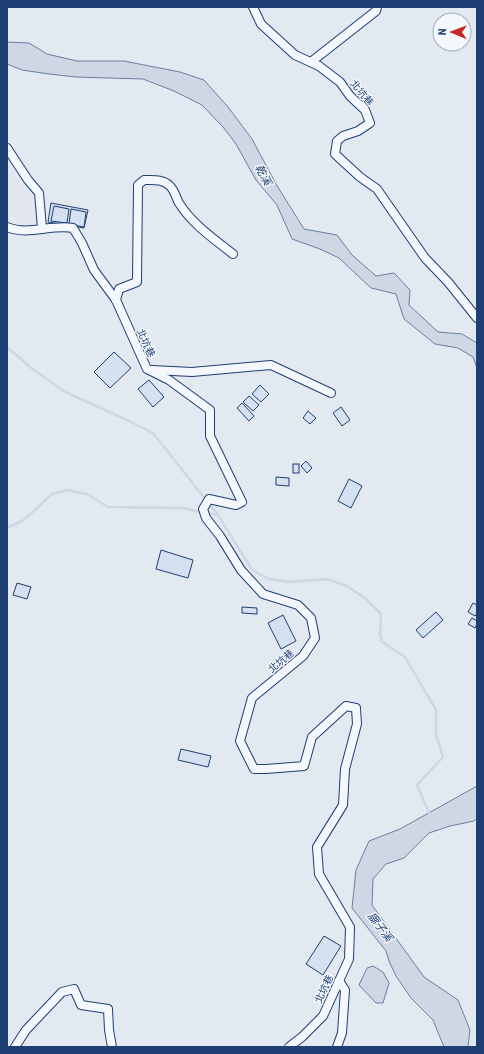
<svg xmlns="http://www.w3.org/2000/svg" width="484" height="1054" font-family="'Roboto Condensed','Noto Sans TC',sans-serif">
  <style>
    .green { fill: #e3e9f0; stroke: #687fa3; fill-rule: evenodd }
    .parking { fill: #e3e8f0; stroke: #687fa3 }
    .water { fill: #cfd7e4; stroke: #687fa3 }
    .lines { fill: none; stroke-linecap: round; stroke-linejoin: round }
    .stream { stroke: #cfd7e4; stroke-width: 2.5 }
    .building { fill: #d5e0f0; stroke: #1d3f73 }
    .minor-casing { stroke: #1d3f73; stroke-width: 10 }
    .minor { stroke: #f4f7fb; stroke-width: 8 }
    .labels { text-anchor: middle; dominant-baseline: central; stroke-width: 3; stroke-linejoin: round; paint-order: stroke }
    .street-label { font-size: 10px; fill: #1d3f73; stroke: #f4f7fb }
    .water-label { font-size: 11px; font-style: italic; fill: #1d3f73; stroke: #f4f7fb }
  </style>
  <rect width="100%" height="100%" fill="#f4f7fb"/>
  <!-- green -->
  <path class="green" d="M7 7H477V1047H7ZM440 20H464V44H440Z"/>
  <!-- parking -->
  <path class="parking" d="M7 148 39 193 42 228 7 227Z"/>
  <!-- water -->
  <g class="water">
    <path d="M7 42 29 43 47 54 77 61H124L180 72 204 80 228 107 252 139 276 184 304 229 337 235 352 255 376 276 394 273 410 290 409 305 438 332 462 334 477 343V368L473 357 458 348 435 344 404 319 396 294 371 288 339 258 320 249 292 239 277 205 256 180 236 144 223 127 202 105 174 91 143 79 76 77 49 74 22 70 7 64Z"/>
    <path d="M477 786V818L474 821 450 826 429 833 404 858 386 864 373 879 372 905 424 977 458 1000 470 1030 468 1047H444L433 1020 411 998 396 976 389 961 386 951 352 908 356 870 369 841 400 829Z"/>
    <path d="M373 966 383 972 389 983 383 1003H376L359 985 367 968Z"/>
  </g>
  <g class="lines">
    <!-- stream -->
    <g class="stream">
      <path d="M7 347 30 367 65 392 125 419 153 433 206 500"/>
      <path d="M209 503 218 515 252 570 269 579 291 582 327 579 347 586 366 599 381 614 380 633 382 642 405 657 436 710V735L443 757 417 785 430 815"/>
      <path d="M206 513 217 515"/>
      <path d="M7 528 24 520 52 494 67 490 87 494 108 507 182 508 201 512"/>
    </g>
  </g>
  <!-- building -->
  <g class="building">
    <path d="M51 203 88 210 84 228 48 222Z"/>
    <path d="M54 206 69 209 67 223 51 221Z"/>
    <path d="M71 209 86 212 84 227 69 224Z"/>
    <path d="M114 352 131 368 110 388 94 372Z"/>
    <path d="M149 380 164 397 153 407 138 389Z"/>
    <path d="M260 385 269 394 261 402 252 394Z"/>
    <path d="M249 396 259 405 253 411 243 402Z"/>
    <path d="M242 403 254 416 249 421 237 408Z"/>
    <path d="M341 407 350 420 342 426 333 413Z"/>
    <path d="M308 411 316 418 310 424 303 418Z"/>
    <path d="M306 461 312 468 307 473 301 466Z"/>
    <rect x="293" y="464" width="6" height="9"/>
    <path d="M276 477 289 478V486L276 485Z"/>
    <path d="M349 479 362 486 351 508 338 501Z"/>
    <path d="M161 550 193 560 188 578 156 569Z"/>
    <path d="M17 583 31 587 27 599 13 595Z"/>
    <path d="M473 603 477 605V613L475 616 468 612Z"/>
    <path d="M242 607 257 608V614L242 613Z"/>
    <path d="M436 612 443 620 423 638 416 630Z"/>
    <path d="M283 615 296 641 281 649 268 623Z"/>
    <path d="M472 618 477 621V624L475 628 468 624Z"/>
    <path d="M181 749 211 756 208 767 178 760Z"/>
    <path d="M324 936 341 946 323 975 306 964Z"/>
  </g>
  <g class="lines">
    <defs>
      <g id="minor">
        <path d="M253 7 261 24 295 55 319 66 340 82 350 96 365 110 370 123 358 131 343 136 337 141 335 154 360 177 377 189 425 258 448 282 477 318"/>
        <path d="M311 62 376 11 377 7"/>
        <path d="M7 148 28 180 39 193 42 228"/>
        <path d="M7 227C28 236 51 224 73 228L82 243 94 270 116 300 147 369 169 380 210 410V436L242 502 236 505 209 499 203 509 206 518 220 536 241 570 263 594 298 605 311 618 315 638 303 656 252 698 240 741 254 769H266L304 766 312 737 346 706 356 708 357 724 345 769 343 805 317 847 319 874 350 927 349 959 323 1016 302 1037 289 1047"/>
        <path d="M116 300 119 289 137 282 138 185 144 180C154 180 163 179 170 186 175 191 176 198 179 203 192 224 214 239 233 254"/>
        <path d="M152 370 192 372 271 365 331 393"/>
        <path d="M15 1047 26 1030 62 992 74 989 81 1005 108 1009 109 1030 112 1047"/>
        <path d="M337 1047 342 1033 345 990 339 981"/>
      </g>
    </defs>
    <!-- minor casing -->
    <use href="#minor" class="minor-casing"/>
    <!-- minor -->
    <use href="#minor" class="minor"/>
  </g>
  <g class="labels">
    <!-- street labels -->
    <g class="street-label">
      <text transform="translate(362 93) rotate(51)">北坑巷</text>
      <text transform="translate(146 343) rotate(66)">北坑巷</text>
      <text transform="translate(281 661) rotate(-40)">北坑巷</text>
      <text transform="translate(324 989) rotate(-65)">北坑巷</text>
    </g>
    <!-- water labels -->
    <g class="water-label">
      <text transform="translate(263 175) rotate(62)">乾溪</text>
      <text transform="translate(380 927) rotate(53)">廍子溪</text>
    </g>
  </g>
  <!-- border -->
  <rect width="484" height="1054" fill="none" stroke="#1d3f73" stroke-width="16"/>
  <!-- north arrow -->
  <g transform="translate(452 32) rotate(271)"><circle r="19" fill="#f4f7fb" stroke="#9eadc5"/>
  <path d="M0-3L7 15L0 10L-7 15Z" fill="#c62828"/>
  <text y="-6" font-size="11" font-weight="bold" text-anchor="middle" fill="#1d3f73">N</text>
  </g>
</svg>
